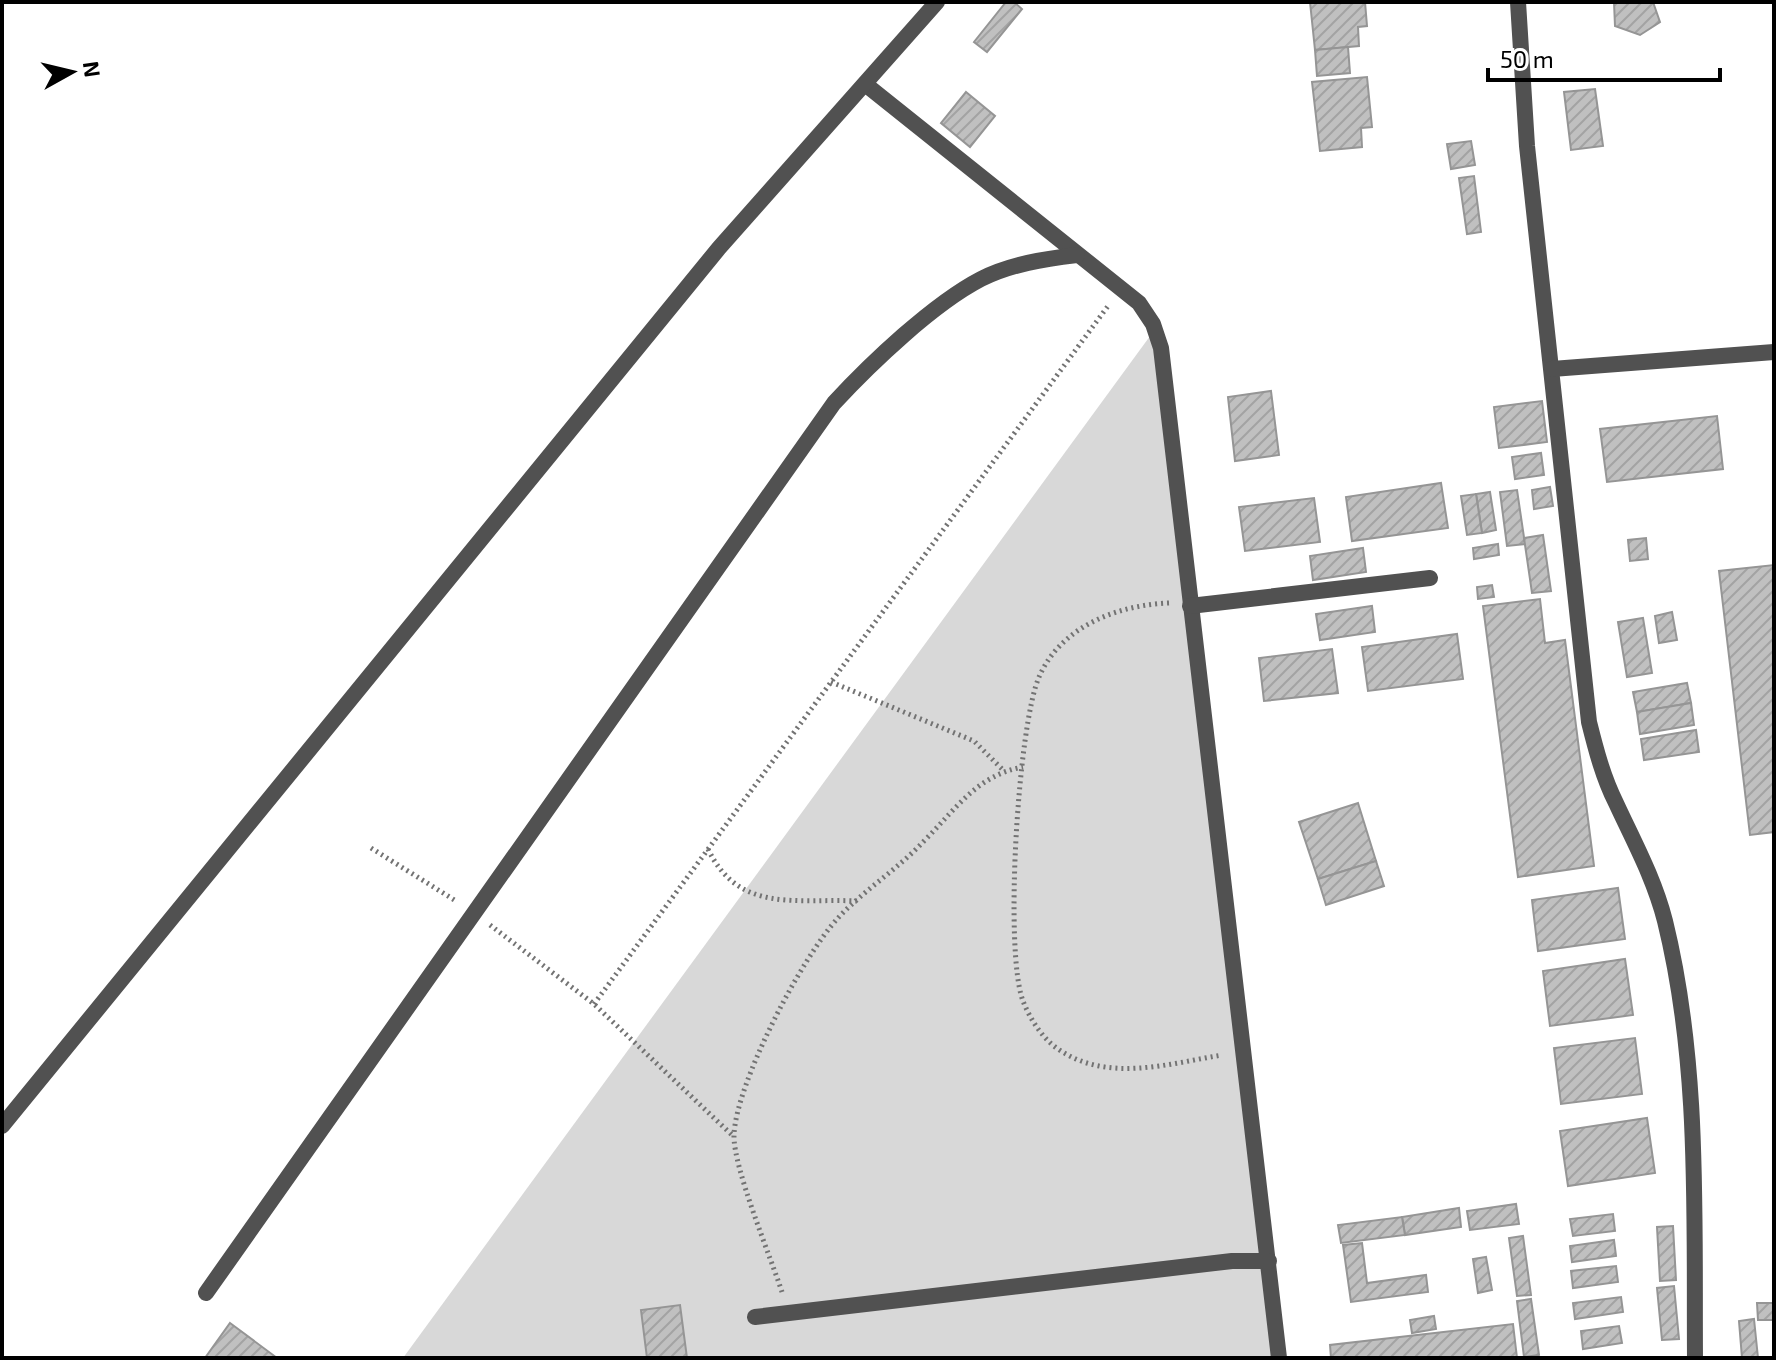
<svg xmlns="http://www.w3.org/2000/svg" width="1776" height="1360" font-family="'Exo 2',sans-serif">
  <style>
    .green { fill: #d8d8d8 }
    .building { fill: url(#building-hatch); stroke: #959595; stroke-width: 2 }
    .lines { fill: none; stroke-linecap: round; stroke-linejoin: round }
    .path { stroke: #737373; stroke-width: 5; stroke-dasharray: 2 4; stroke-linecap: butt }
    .service { stroke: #515151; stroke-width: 16 }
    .minor { stroke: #515151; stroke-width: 16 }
  </style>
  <defs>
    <pattern id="building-hatch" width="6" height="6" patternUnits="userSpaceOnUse" patternTransform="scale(2)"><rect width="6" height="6" fill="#c0c0c0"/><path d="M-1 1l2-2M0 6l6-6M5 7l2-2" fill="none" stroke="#a3a3a3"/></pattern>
  </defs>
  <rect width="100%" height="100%" fill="#fff"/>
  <!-- green -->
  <path class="green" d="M1153 332 1276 1358H403Z"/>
  <!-- building -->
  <g class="building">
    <path d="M1006 2H1014L1022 9 987 52 974 42Z"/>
    <path d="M1310 2H1365L1367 26 1358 27 1359 46 1315 50Z"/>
    <path d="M1653 2 1660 22 1640 35 1615 26 1614 2Z"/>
    <path d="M1348 47 1350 73 1317 76 1315 50Z"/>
    <path d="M1367 77 1372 127 1361 128 1362 147 1320 151 1312 82Z"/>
    <path d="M1595 89 1603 146 1571 150 1564 92Z"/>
    <path d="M966 92 995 116 970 147 941 123Z"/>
    <path d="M1471 141 1475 165 1451 169 1447 144Z"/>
    <path d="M1474 176 1481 232 1467 234 1459 178Z"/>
    <path d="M1271 391 1279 455 1235 461 1228 397Z"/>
    <path d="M1542 401 1547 442 1499 448 1494 407Z"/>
    <path d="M1717 416 1723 469 1607 482 1600 429Z"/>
    <path d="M1541 453 1544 475 1515 479 1512 457Z"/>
    <path d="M1441 483 1448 528 1352 541 1346 497Z"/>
    <path d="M1550 487 1553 506 1534 509 1532 490Z"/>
    <path d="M1517 490 1525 544 1507 546 1500 492Z"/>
    <path d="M1490 492 1496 530 1482 533 1476 494Z"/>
    <path d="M1476 494 1482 533 1467 535 1461 496Z"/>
    <path d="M1314 498 1320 542 1245 551 1239 507Z"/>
    <path d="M1543 535 1551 591 1532 593 1524 538Z"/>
    <path d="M1646 538 1648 559 1630 561 1628 540Z"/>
    <path d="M1498 544 1499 555 1474 559 1473 548Z"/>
    <path d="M1363 548 1366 572 1313 580 1310 556Z"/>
    <path d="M1774 565V832L1750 835 1719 571Z"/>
    <path d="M1492 585 1494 597 1478 599 1477 587Z"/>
    <path d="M1540 599 1545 643 1565 640 1594 866 1518 877 1483 606Z"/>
    <path d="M1372 606 1375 632 1320 640 1316 614Z"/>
    <path d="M1672 612 1677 640 1659 643 1655 616Z"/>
    <path d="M1643 618 1652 673 1627 677 1618 622Z"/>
    <path d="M1457 634 1463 679 1368 691 1362 647Z"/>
    <path d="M1332 649 1338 693 1264 701 1259 658Z"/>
    <path d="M1687 683 1691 703 1637 712 1633 692Z"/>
    <path d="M1691 703 1694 725 1640 734 1637 712Z"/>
    <path d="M1696 730 1699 752 1644 760 1641 739Z"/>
    <path d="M1358 803 1376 861 1318 879 1299 822Z"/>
    <path d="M1376 861 1384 886 1326 905 1318 879Z"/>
    <path d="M1618 888 1625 939 1538 951 1532 900Z"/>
    <path d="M1625 959 1633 1015 1550 1026 1543 971Z"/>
    <path d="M1635 1038 1642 1094 1561 1104 1554 1048Z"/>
    <path d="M1647 1118 1655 1173 1568 1186 1560 1131Z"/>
    <path d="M1516 1204 1519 1224 1470 1230 1467 1211Z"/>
    <path d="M1459 1208 1461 1227 1405 1235 1402 1217Z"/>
    <path d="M1613 1214 1615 1231 1573 1236 1570 1219Z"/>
    <path d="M1402 1217 1405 1235 1341 1243 1338 1225Z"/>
    <path d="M1673 1226 1676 1280 1660 1281 1657 1227Z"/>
    <path d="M1523 1236 1531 1295 1517 1296 1509 1238Z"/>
    <path d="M1614 1240 1616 1256 1572 1262 1570 1246Z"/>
    <path d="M1362 1243 1367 1283 1426 1275 1428 1292 1351 1302 1343 1245Z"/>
    <path d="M1486 1257 1492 1290 1478 1293 1473 1259Z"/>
    <path d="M1616 1266 1618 1282 1573 1288 1571 1271Z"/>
    <path d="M1674 1286 1679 1339 1662 1340 1657 1288Z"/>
    <path d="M1621 1297 1623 1312 1575 1319 1573 1303Z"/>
    <path d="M1531 1299 1539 1355 1524 1357 1517 1301Z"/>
    <path d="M1757 1303H1774V1320H1758Z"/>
    <path d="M680 1305 687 1358H647L641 1310Z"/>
    <path d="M1434 1316 1436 1329 1412 1333 1410 1320Z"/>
    <path d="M1754 1319 1758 1358H1742L1739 1321Z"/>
    <path d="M230 1323 277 1358H205Z"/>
    <path d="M1513 1324 1517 1358H1331L1330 1345Z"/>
    <path d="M1619 1326 1622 1343 1583 1349 1581 1331Z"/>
  </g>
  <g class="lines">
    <!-- path -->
    <g class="path">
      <path d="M1169 603C1118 605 1061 626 1039 677 1018 726 1004 951 1023 1001 1030 1019 1042 1038 1058 1049 1107 1083 1167 1064 1222 1055"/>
      <path d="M831 682 974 741 1003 770"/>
      <path d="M371 848 456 901"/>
      <path d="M708 849C739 914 796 898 857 901"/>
      <path d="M490 925 594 1004 733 1136"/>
      <path d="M594 1004 1108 306"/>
      <path d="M782 1292C771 1258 733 1167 734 1135 736 1083 802 957 838 918 864 890 898 869 924 841 956 809 977 775 1023 767"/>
    </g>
    <!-- service -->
    <g class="service">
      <path d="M1518 2 1527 146 1589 722C1596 750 1603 777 1616 803 1634 842 1654 878 1665 921 1700 1063 1694 1212 1695 1358"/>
      <path d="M865 84 1139 303 1153 324 1161 348 1279 1358"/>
      <path d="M1552 369 1774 352"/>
      <path d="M1190 606 1430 578"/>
      <path d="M206 1293 834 403C871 363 933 304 981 279 1011 264 1044 259 1077 255"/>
      <path d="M755 1317 1232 1261H1269"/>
    </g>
    <!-- minor -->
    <path class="minor" d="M2 1126 719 248 937 2"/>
  </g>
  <!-- border -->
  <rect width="1776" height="1360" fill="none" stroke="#000000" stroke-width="8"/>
  <!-- north arrow -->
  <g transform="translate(72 72) rotate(82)" stroke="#ffffff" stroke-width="6" paint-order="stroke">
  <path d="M0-6L14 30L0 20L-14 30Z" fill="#000000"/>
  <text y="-12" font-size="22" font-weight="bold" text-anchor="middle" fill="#000000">N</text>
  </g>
  <!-- scale -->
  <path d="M1488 68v12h232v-12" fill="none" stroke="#000000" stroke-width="4"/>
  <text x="1500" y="68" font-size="24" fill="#000000" stroke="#ffffff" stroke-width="6" paint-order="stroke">50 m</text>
</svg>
